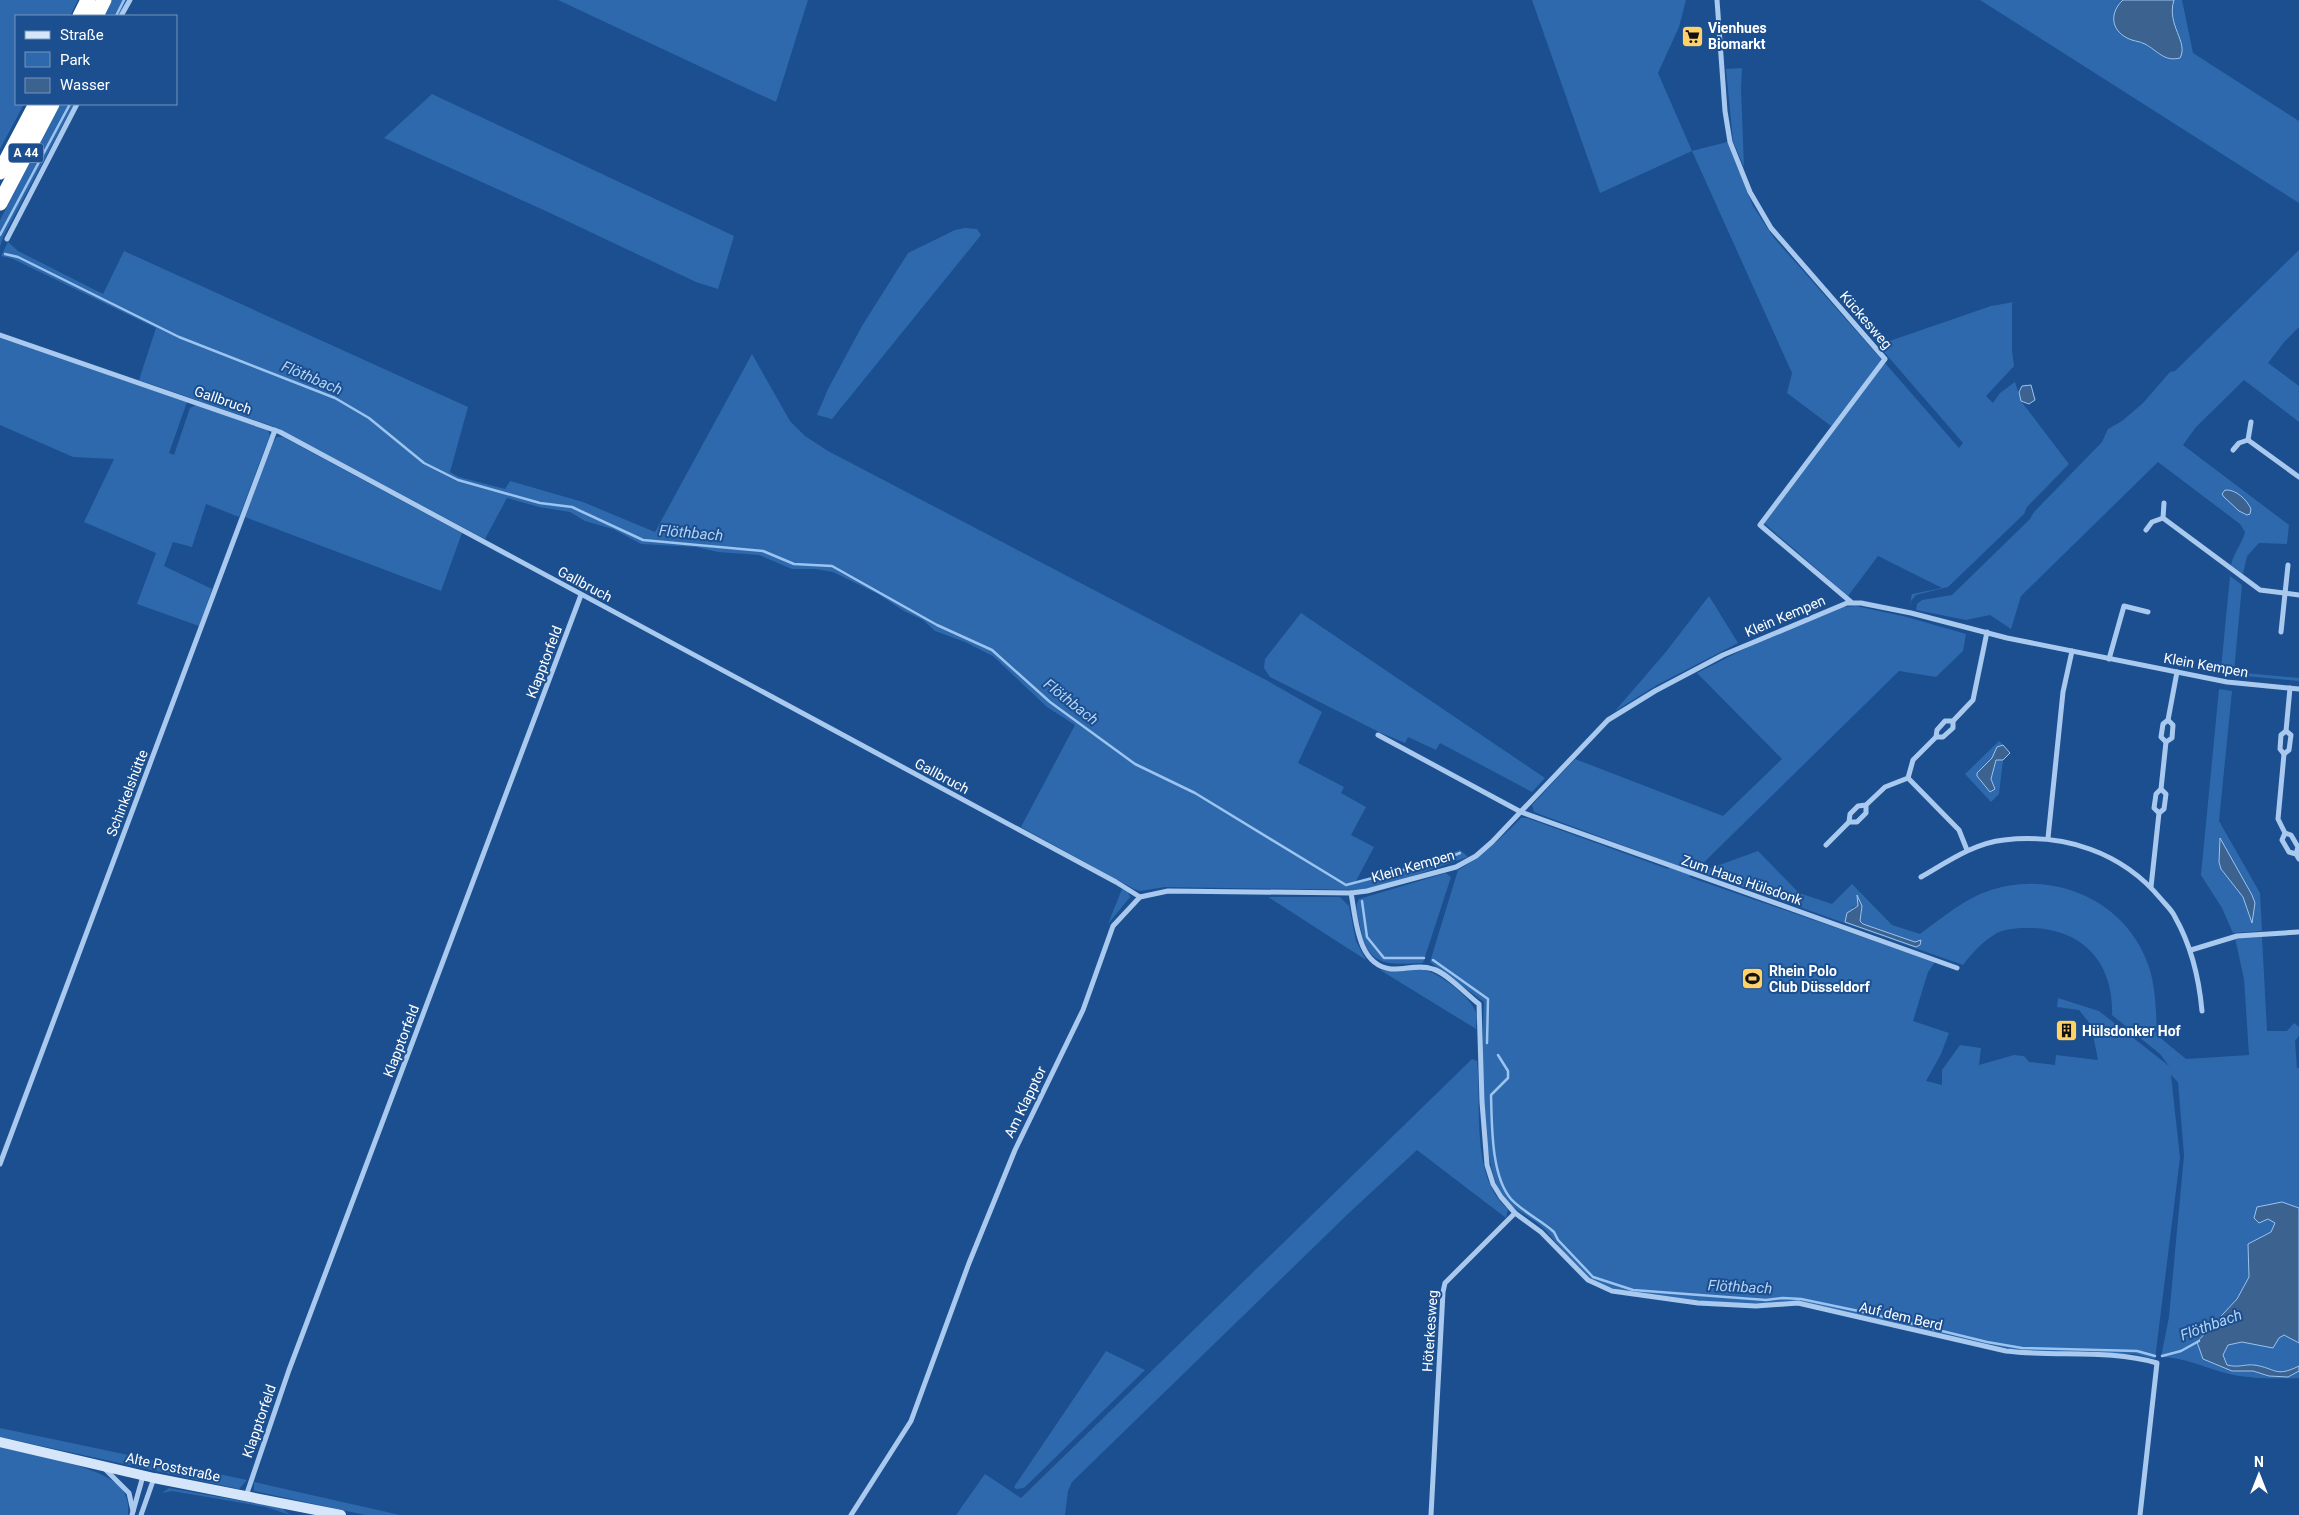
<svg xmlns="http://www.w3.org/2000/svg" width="2299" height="1515" font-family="Roboto,sans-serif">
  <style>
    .green { fill: #2e69ad; fill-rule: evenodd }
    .water { fill: #3c6290; stroke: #9cc4f0 }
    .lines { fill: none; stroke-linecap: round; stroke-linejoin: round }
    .stream { stroke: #9cc4f0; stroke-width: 2.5 }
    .street { stroke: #a9c9ee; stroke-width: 5 }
    .secondary { stroke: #d6e6fa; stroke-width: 10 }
    .highway { stroke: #fff; stroke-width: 15 }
    .labels { text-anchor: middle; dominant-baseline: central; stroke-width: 4; stroke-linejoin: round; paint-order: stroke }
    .shield { fill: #1b4f8f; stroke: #bbcadd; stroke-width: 1 }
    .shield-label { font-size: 12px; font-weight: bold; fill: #fff }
    .poi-label { font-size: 14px; font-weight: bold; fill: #fff; stroke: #1b4f8f; text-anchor: start }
    .street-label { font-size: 14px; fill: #fff; stroke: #1b4f8f }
    .water-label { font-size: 15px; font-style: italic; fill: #b5d3f5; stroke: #1b4f8f }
  </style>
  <rect width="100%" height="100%" fill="#1b4f8f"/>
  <!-- green -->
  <g class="green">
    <path d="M0 0H78L70 16H16V104H24L0 149Z"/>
    <path d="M112 0H127L119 16H104Z"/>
    <path d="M558 0H808L776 102Z"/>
    <path d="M1532 0H1686L1679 27 1658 73 1692 151 1727 142 1753 206 1774 238 1882 360 1831 426 1787 393 1792 373 1692 151 1600 193Z"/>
    <path d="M1980 0H2182L2193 53 2299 121V203Z"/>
    <path d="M1742 68 1741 88 1744 167 1733 141 1726 69Z"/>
    <path d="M432 94 734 236 718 289 696 282 548 212 384 138Z"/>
    <path d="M60 104H74L3 237 0 247V220Z"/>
    <path d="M965 228 977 229 981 235 832 419 817 415 828 389 862 326 908 253 955 230Z"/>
    <path d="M8 242 18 251 103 294 124 251 468 407 450 472 459 477 505 489 510 481 583 502 655 532 752 354 790 421 805 436 828 451 1268 681 1322 712 1298 763 1344 787 1341 793 1366 807 1351 835 1374 847 1356 881 1442 857 1460 850 1468 857 1392 883 1362 890 1165 887 1140 891 1134 889 1021 827 1075 725 1047 707 993 656 965 642 935 631 923 620 904 611 878 594 833 572 815 569H792L759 555 718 552 696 547 641 544 613 529 585 521 570 512 539 507 507 498 485 539 275 427 139 380 156 328 13 259 1 256Z"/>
    <path d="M2299 250V327L2285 341 2268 363 2299 386V422L2244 380 2196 427 2183 445 2289 525 2287 544 2259 543 2247 556 2243 574 2231 565C2234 552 2242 544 2245 532L2240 524 2158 462 2021 596 2011 629 1990 615 1966 620 1916 610 1917 604 1922 600 1952 595 2030 519 2034 512 2102 442 2108 429 2122 421 2143 403 2170 372 2175 371Z"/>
    <path d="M2014 302 2012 303V351L2014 366 1986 396 1993 403 2000 393 2015 382 2021 401 2069 464 2027 507 2024 514 1948 587 1916 595 1911 601 1909 608 1912 594 1942 588 1878 556 1848 596 1764 523 1885 363 1959 448 1963 443 1878 345 1991 306Z"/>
    <path d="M0 338 187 402 169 453 174 455 190 408 196 405 267 429 270 435 239 517 206 504 192 547 173 542 164 566 212 589 199 626 137 604 156 553 84 522 114 459 73 457 0 425Z"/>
    <path d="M277 437H283L462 533 441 591 245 517 273 442Z"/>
    <path d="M2230 576 2242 585 2234 672 2299 678V681L2234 675 2202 669V666L2221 669Z"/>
    <path d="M1709 596 1738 643 1657 685 1615 711 1665 653Z"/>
    <path d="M1856 606 1907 617 1966 634 1963 651 1936 677 1899 671 1689 877 1935 962 1928 972 1913 1021 1949 1033 1941 1054 1926 1081 1942 1085V1070L1960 1045 1981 1048 1979 1065 2014 1055 2024 1056 2029 1062 2055 1065 2056 1055 2098 1060 2091 1025 2079 1010 2057 1007 2058 998 2099 1011 2169 1066 2160 1054 2112 1015C2114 963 2083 929 2031 928 2019 928 2008 928 1997 933 1983 941 1973 952 1963 965L1700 872 1758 851 1799 893 1832 904 1852 884 1892 925 1920 934C1942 918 1965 898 1991 890 2055 869 2128 902 2149 967 2156 989 2156 1012 2157 1035L2186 1059 2249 1055 2244 979 2235 938 2262 937 2267 1031H2287L2294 1023 2299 1027V1036L2295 1041 2297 1068H2299V1208L2282 1202 2268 1219 2275 1223 2271 1232 2248 1244 2249 1277 2237 1299 2197 1342 2219 1364 2232 1370 2253 1371 2269 1376 2288 1377 2299 1371V1378C2275 1379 2248 1379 2225 1373 2203 1367 2183 1357 2161 1357L2169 1317 2184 1155 2178 1082 2171 1075 2180 1158 2155 1359 2134 1354 2024 1352 1799 1301C1787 1301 1777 1303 1765 1303 1733 1305 1614 1297 1590 1279 1577 1270 1558 1244 1547 1232 1535 1218 1517 1213 1505 1199 1478 1168 1482 1045 1484 1002L1430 962 1458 870C1483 856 1501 838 1521 818H1527L1668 869 1673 864 1547 817 1534 812 1532 805 1575 759 1723 816 1782 759 1697 673 1760 641 1843 607ZM1857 897 1862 911 1860 921 1863 925 1915 942 1919 940 1916 947 1845 922 1853 907 1858 906Z"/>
    <path d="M1301 613 1545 778 1532 792 1440 743 1436 750 1408 737 1405 743 1379 732 1270 677 1264 668 1265 659Z"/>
    <path d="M2219 689 2232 691 2219 821 2260 893 2262 931 2233 933 2222 908 2201 875ZM2220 839 2252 895 2251 921 2243 897 2221 869 2219 862Z"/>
    <path d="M1999 741 2003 745 1997 747 1992 758 1977 773V776L1990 792 1995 789 1991 779 1996 760H2003L1999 794 1991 802 1965 774Z"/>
    <path d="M1446 873 1451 877 1423 963C1387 965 1367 967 1360 926 1358 917 1354 907 1359 899Z"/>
    <path d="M1122 889 1128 892 1130 897 1108 924Z"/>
    <path d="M1268 897H1340L1349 906 1356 941 1366 960Z"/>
    <path d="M1380 970C1394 973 1408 968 1423 970 1437 971 1469 996 1475 1010 1478 1016 1476 1023 1476 1029Z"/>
    <path d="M1472 1059 1477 1061C1482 1105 1470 1177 1508 1209L1506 1218 1417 1150 1350 1212 1072 1482 1068 1491 1065 1515H956L985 1474 1021 1498Z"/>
    <path d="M2284 1335 2299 1343V1366C2275 1378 2276 1368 2254 1365 2244 1364 2239 1368 2227 1365L2223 1355 2228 1345 2242 1342 2273 1348 2279 1338Z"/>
    <path d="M1106 1351 1145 1370 1024 1488 1016 1489 1014 1487Z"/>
    <path d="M0 1428 247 1480 239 1489 0 1437Z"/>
    <path d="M0 1447C31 1455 93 1464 117 1484 127 1492 129 1503 128 1515H0Z"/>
    <path d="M254 1482 400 1515H365L254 1491Z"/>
    <path d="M169 1488 282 1508 290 1515 266 1507 172 1491 162 1493Z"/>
  </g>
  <!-- water -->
  <g class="water">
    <path d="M2123 0H2174C2166 25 2189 42 2180 58 2164 62 2158 51 2145 44 2139 41 2132 41 2127 38 2110 29 2110 12 2123 0Z"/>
    <path d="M2031 385 2035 400 2029 404 2021 401 2019 392 2022 386Z"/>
    <path d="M2225 490C2236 489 2247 500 2251 509L2250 514 2247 515 2239 511 2224 497 2222 494Z"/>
    <path d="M2003 745 2010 753 2003 760H1996L1991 779 1995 789 1990 792 1977 776V773L1992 758 1997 747Z"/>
    <path d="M2220 838 2252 895 2255 903 2252 923 2243 897 2221 869 2219 862Z"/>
    <path d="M1857 895 1862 906 1860 921 1863 924 1915 942 1921 940 1920 945 1916 947 1845 922 1847 913 1858 906Z"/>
    <path d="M2282 1202 2299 1208V1343L2284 1335 2279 1338 2273 1348 2242 1342 2228 1345 2223 1355 2227 1365C2239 1368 2244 1364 2254 1365 2276 1368 2275 1378 2299 1366V1371L2288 1377 2269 1376 2253 1371H2232L2203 1359 2197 1342 2237 1299 2249 1277 2248 1244 2271 1232 2275 1223 2268 1219 2259 1223 2254 1218 2257 1207Z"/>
  </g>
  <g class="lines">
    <!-- stream -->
    <g class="stream">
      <path d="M116 16 124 0"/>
      <path d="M0 235 70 104"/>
      <path d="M5 254 18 257 179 337 335 398 369 418 424 463 458 480 540 503 572 507 643 540 763 551 794 564 832 566 937 625 992 650 1050 702 1135 764 1195 793 1346 885 1442 860 1460 853"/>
      <path d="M1362 901 1367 937 1384 958H1424"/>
      <path d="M1433 960 1488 999 1487 1043"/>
      <path d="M1498 1055 1508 1071V1078L1491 1095C1492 1125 1491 1176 1511 1199 1523 1212 1541 1220 1554 1232L1558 1240 1593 1277 1633 1290 1766 1300 1783 1298 1801 1299 1868 1313 1987 1342 2022 1348 2137 1351 2155 1356"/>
      <path d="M2162 1356 2181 1351 2199 1341"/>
    </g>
    <!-- street -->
    <g class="street">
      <path d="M1717 0 1725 111 1730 142 1750 192 1771 228 1885 359 1760 525 1851 602"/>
      <path d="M121 16 130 0"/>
      <path d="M7 239 77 104"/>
      <path d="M0 335 280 432 1116 882 1140 897"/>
      <path d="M2248 440 2299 477"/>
      <path d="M2233 450 2239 443 2248 440 2251 422"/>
      <path d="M2164 503 2163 518 2260 590 2299 595"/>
      <path d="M2146 530 2152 522 2163 518"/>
      <path d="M2281 632 2288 565"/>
      <path d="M2109 659 2124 606 2148 612"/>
      <path d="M2290 688 2286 731 2281 735 2280 749 2284 754 2278 819 2285 833 2282 840 2289 852 2296 854 2299 859"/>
      <path d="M1378 735 1521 812 1957 968"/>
      <path d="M1936 737H1943L1953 728V721"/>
      <path d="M2166 742 2172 738 2173 725 2168 720"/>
      <path d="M2284 754 2289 750 2291 735 2286 731"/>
      <path d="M1908 778 1959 830 1967 850"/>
      <path d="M2159 813 2164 809 2166 794 2161 789"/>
      <path d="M1849 822H1857L1866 813V805"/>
      <path d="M2285 833 2291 835 2298 847 2296 854"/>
      <path d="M2048 838 2063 692 2072 651"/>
      <path d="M1826 845 1849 822 1850 814 1858 806 1866 805 1885 787 1908 778 1913 760 1936 737 1937 730 1945 721H1953L1973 700 1987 632"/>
      <path d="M1921 877C1947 862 1974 843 2004 840 2064 833 2122 852 2161 899 2166 905 2172 910 2175 917 2192 947 2199 978 2202 1011"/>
      <path d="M2151 887 2159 813 2154 808 2156 794 2161 789 2166 742 2161 737 2163 724 2168 720 2177 672"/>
      <path d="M1351 893C1356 919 1357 965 1391 969 1405 970 1419 964 1433 969 1447 973 1467 995 1479 1004L1482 1102 1487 1165 1493 1184 1501 1197 1515 1213 1541 1232 1588 1280 1612 1291 1698 1303 1756 1306 1798 1303 2006 1351C2056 1357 2109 1349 2157 1363L2140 1515"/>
      <path d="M2191 950 2237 936 2298 932"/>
      <path d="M0 1164 275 430"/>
      <path d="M105 1469 129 1493 133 1511"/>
      <path d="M246 1496 289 1370 581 595"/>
      <path d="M132 1515 143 1476"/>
      <path d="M141 1515 154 1478"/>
      <path d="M851 1515 911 1421 969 1263 1015 1150 1083 1010 1113 926 1140 897 1168 891 1351 893 1367 891 1456 867 1476 856 1492 842 1608 720 1655 691 1723 655 1847 603H1861L1911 613 2007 638 2227 682 2299 689"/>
      <path d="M1431 1515 1443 1292 1445 1283 1515 1213"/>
    </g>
    <!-- secondary -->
    <path class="secondary" d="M0 1442 154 1478 341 1515"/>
    <!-- highway -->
    <g class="highway">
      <path d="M80 16 88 0"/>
      <path d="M96 16 104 0"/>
      <path d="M0 172 36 104"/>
      <path d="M0 203 52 104"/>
    </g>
  </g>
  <!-- icons -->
  <defs>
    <symbol id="supermarket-square" viewBox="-11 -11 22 22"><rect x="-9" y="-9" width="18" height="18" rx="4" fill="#ffd166" stroke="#1b4f8f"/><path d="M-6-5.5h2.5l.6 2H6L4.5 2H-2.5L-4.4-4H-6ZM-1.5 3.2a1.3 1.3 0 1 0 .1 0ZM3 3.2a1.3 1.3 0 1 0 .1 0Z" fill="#111"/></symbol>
    <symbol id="stadium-square" viewBox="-11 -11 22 22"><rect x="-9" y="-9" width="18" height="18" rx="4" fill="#ffd166" stroke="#1b4f8f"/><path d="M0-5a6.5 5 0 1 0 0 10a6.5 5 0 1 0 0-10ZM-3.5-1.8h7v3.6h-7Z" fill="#111"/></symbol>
    <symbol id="building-square" viewBox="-11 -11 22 22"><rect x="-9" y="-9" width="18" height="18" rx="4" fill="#ffd166" stroke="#1b4f8f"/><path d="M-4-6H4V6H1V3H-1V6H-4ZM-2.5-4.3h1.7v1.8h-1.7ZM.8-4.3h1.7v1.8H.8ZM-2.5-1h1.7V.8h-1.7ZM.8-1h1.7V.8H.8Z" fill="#111"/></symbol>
  </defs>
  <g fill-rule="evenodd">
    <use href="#supermarket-square" x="1680" y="24" width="25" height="25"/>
    <use href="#stadium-square" x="1740" y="966" width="25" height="25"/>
    <use href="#building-square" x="2054" y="1018" width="25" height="25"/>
  </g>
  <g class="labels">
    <!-- shield labels -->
    <rect class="shield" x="8.5" y="143.5" width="35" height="19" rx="4"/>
    <g class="shield-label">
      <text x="26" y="153">A 44</text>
    </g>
    <!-- poi labels -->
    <g class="poi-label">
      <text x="1708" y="28">Vienhues<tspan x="1708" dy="16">Biomarkt</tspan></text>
      <text x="1769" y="971">Rhein Polo<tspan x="1769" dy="16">Club Düsseldorf</tspan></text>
      <text x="2082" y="1031">Hülsdonker Hof</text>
    </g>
    <!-- street labels -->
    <g class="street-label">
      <text transform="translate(1866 320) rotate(49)">Kückesweg</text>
      <text transform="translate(223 400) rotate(19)">Gallbruch</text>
      <text transform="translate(585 584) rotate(28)">Gallbruch</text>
      <text transform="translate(1785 616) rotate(-23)">Klein Kempen</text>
      <text transform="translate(544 662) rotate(-69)">Klapptorfeld</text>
      <text transform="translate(2206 665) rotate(10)">Klein Kempen</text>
      <text transform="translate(942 776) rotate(28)">Gallbruch</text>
      <text transform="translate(127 793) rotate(-69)">Schinkelshütte</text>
      <text transform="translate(1413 866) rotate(-16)">Klein Kempen</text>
      <text transform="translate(1742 880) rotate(19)">Zum Haus Hülsdonk</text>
      <text transform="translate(401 1041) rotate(-69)">Klapptorfeld</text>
      <text transform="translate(1025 1102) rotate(-64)">Am Klapptor</text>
      <text transform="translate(1901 1316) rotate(13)">Auf dem Berd</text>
      <text transform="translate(1430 1331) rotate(-86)">Höterkesweg</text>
      <text transform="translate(259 1421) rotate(-71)">Klapptorfeld</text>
      <text transform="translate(173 1467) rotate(12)">Alte Poststraße</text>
    </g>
    <!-- water labels -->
    <g class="water-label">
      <text transform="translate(312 378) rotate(23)">Flöthbach</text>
      <text transform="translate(691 533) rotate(5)">Flöthbach</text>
      <text transform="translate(1071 702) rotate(38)">Flöthbach</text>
      <text transform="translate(1740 1287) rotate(3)">Flöthbach</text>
      <text transform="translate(2211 1325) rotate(-20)">Flöthbach</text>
    </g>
  </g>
  <!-- legend -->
  <rect x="15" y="15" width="162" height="90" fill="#1b4f8f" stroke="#7695bc"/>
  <rect x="25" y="31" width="25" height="8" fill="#d6e6fa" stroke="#7695bc"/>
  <text x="60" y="40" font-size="15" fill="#ffffff">Straße</text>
  <rect x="25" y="52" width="25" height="15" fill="#2e69ad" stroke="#7695bc"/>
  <text x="60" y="65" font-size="15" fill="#ffffff">Park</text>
  <rect x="25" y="78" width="25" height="15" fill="#3c6290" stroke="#7695bc"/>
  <text x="60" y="90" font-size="15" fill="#ffffff">Wasser</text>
  <!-- north arrow -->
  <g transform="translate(2259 1475)" stroke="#1b4f8f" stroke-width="4" paint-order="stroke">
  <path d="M0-4L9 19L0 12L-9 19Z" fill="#ffffff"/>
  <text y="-8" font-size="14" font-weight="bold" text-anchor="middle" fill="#ffffff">N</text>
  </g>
</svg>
